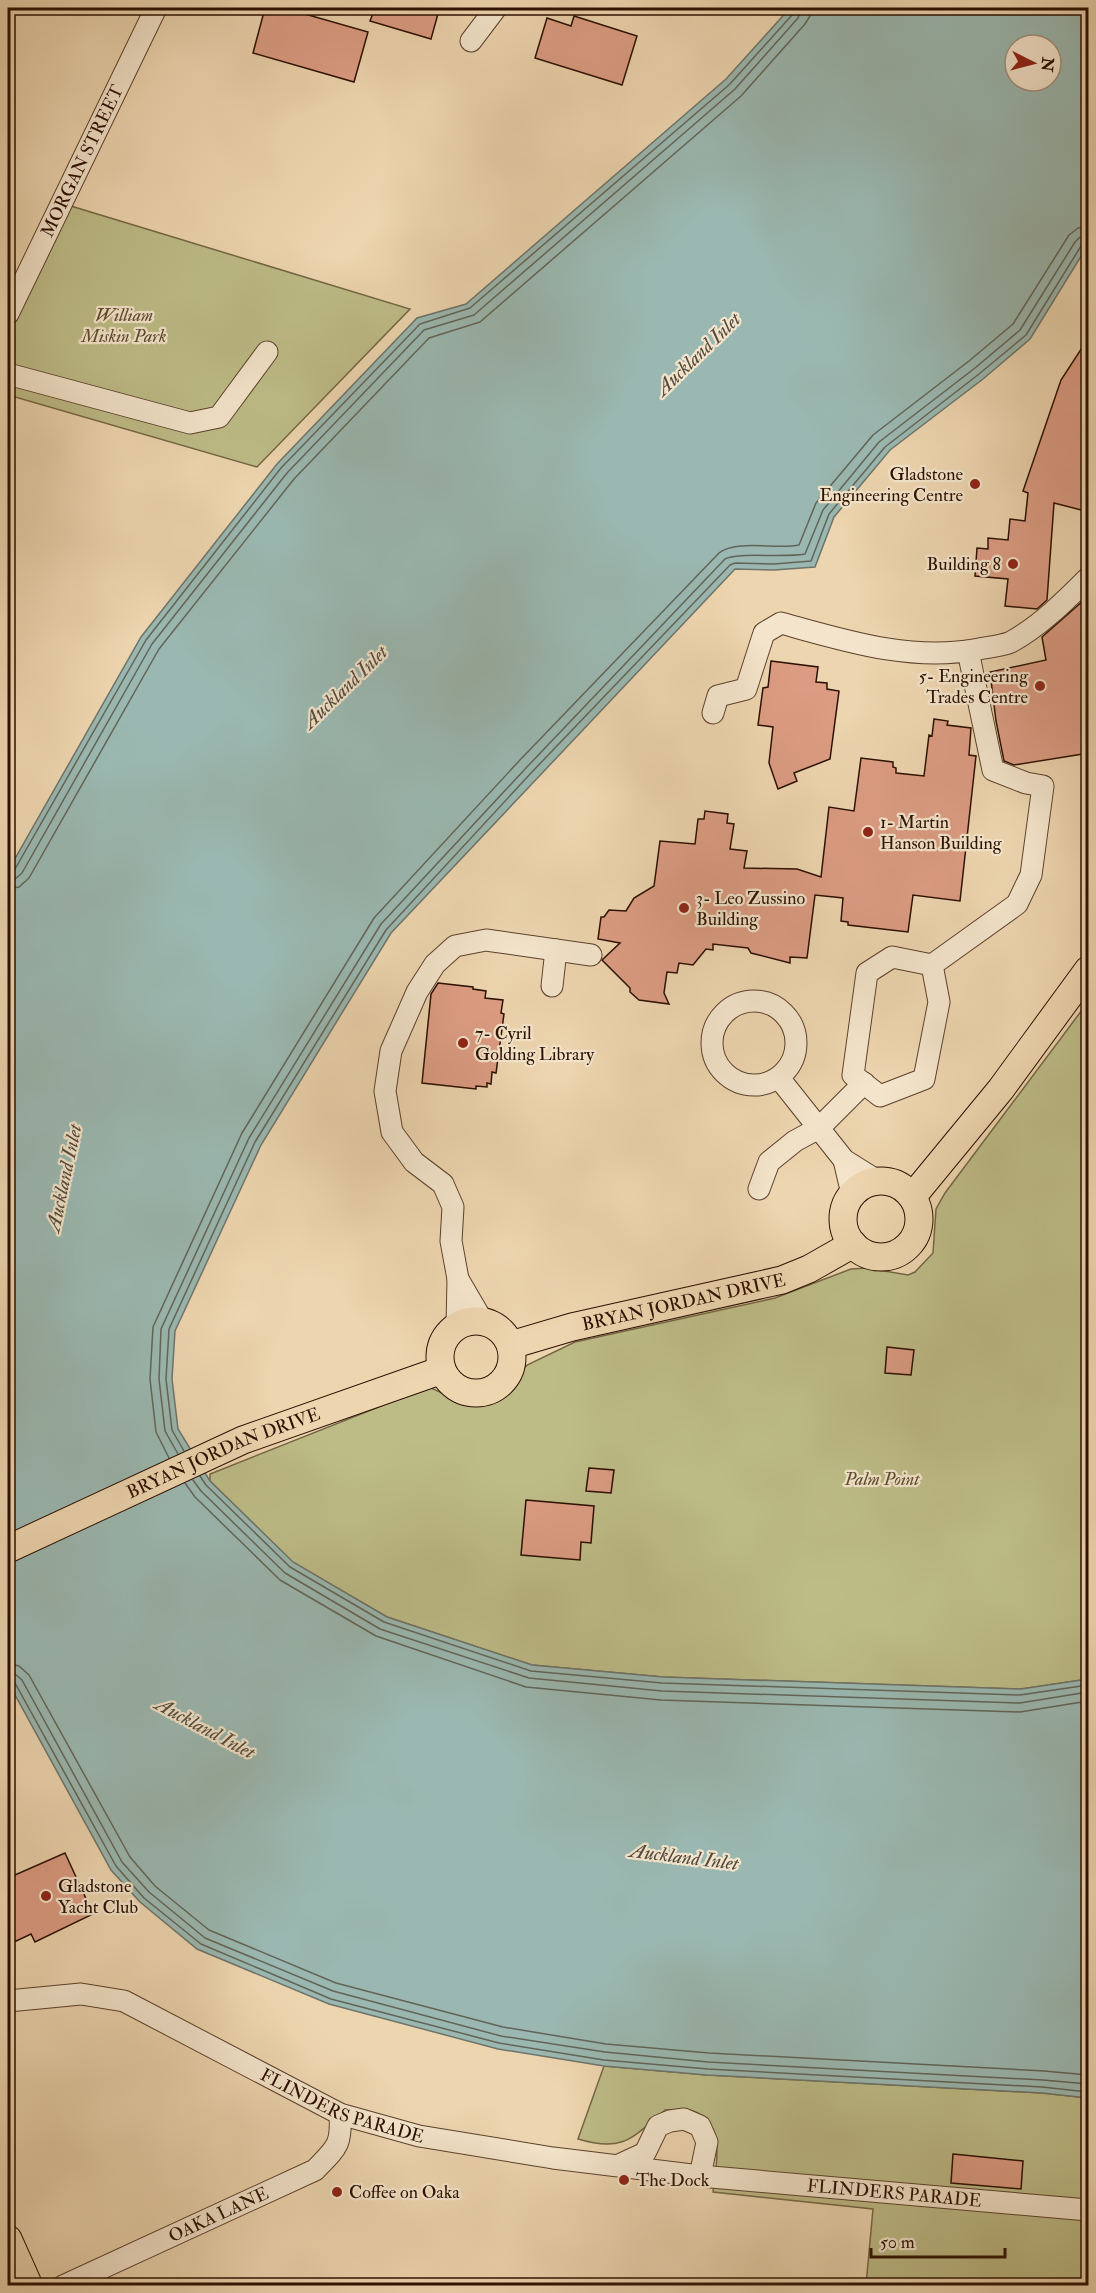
<svg xmlns="http://www.w3.org/2000/svg" width="1096" height="2293" font-family="'IM FELL Double Pica',serif">
  <style>
    .green { fill: #bdbc87; stroke: #746644; stroke-width: 1.5 }
    .water { fill: #9ab8b1; stroke: #6e746a; stroke-width: 1.5; fill-rule: evenodd }
    .lines { fill: none; stroke-linecap: round; stroke-linejoin: round }
    .shore { stroke: #626458; stroke-width: 1.5 }
    .building { fill: #dc9c83; stroke: #2b0f00; stroke-width: 1.5 }
    .minor-casing { stroke: #5c402c; stroke-width: 23 }
    .major-casing { stroke: #2b0f00; stroke-width: 29 }
    .minor { stroke: #f3e4cb; stroke-width: 21 }
    .major { stroke: #edd5af; stroke-width: 27 }
    .poi-dot { fill: #8f2418; stroke: #f3e4cb; stroke-width: 2 }
    .labels { text-anchor: middle; dominant-baseline: central; stroke-width: 4.5; stroke-linejoin: round; paint-order: stroke }
    .street-label { font-size: 18px; fill: #2b0f00; stroke: #f3e4cb }
    .park-label { font-size: 18px; font-style: italic; fill: #5e4c2f; stroke: #f3e4cb }
    .poi-label { font-size: 18px; fill: #2b0f00; stroke: #f3e4cb; text-anchor: start }
    .water-label { font-size: 20px; font-style: italic; fill: #524a3e; stroke: #f3e4cb }
  </style>
  <rect width="100%" height="100%" fill="#edd5af"/>
  <filter id="stains"><feTurbulence type="fractalNoise" baseFrequency=".00333" numOctaves="4"/><feColorMatrix values="0 0 0 0 .2 0 0 0 0 .09 0 0 0 0 .02 0 0 0 .5 -.17"/></filter>
  <radialGradient id="worn" r=".72"><stop offset=".6" stop-color="#630" stop-opacity="0"/><stop offset="1" stop-color="#630" stop-opacity=".3"/></radialGradient>
  <!-- green -->
  <g class="green">
    <path d="M61 203 410 309 257 467 8 395V314Z"/>
    <path d="M1088 1002V1679L1021 1689 663 1677 532 1665 387 1617 293 1563 210 1481V1474L429 1387 468 1405 500 1395 527 1365 575 1342 775 1298 851 1269 867 1268 908 1275 915 1272 933 1253 936 1209 945 1193Z"/>
    <path d="M604 2066 707 2075 1042 2093 1088 2098V2285H866L873 2209 713 2192C716 2165 727 2123 693 2111 686 2108 673 2110 665 2110 633 2137 624 2153 578 2139Z"/>
  </g>
  <!-- water -->
  <path class="water" d="M790 8H1088V245L1030 339 983 379 890 450 834 517 815 567 774 570 735 569 391 933 261 1145 175 1331 172 1379 178 1429 210 1481 293 1562 387 1617 532 1665 663 1677 1021 1689 1088 1679V2098L1042 2093 707 2075 604 2066 498 2049 329 2004 197 1949 140 1902 111 1870 8 1682V871L141 637 277 464 417 318 466 304 726 79ZM1015 45H1051V81H1015Z"/>
  <g class="lines">
    <!-- shore -->
    <g class="shore">
      <path d="M8 872 15 869 146 640 281 468 420 324 470 308 730 84 793 14 794 8"/>
      <path d="M8 880 15 879 22 873 152 644 287 473 424 330 474 315 735 89 798 18 802 8"/>
      <path d="M8 889 19 887 29 878 159 649 294 479 429 338 480 322 741 96 805 24 810 16 811 8"/>
      <path d="M184 1451 172 1430 166 1379 169 1329 255 1142 386 930 531 773 730 565 735 563 774 564 811 561 829 514 885 447 979 374 1026 335 1081 246 1088 243"/>
      <path d="M178 1454 165 1431 159 1379 161 1329 249 1138 381 924 526 768 725 559C736 552 786 558 805 554L823 510 879 442 975 368 1020 330 1075 242 1080 237 1088 236"/>
      <path d="M169 1458 156 1432 150 1379 153 1327 242 1133 374 918 519 761 719 553C737 539 776 550 799 545L816 503 873 435 969 361 1013 324 1069 235 1078 228 1088 227"/>
      <path d="M200 1476 206 1485 290 1567 384 1622 531 1671 662 1683 1020 1695 1088 1685"/>
      <path d="M193 1480 201 1491 285 1573 380 1629 529 1678 662 1691 1020 1703 1088 1692"/>
      <path d="M185 1483 195 1497 280 1580 376 1636 526 1687 661 1700 1020 1712 1088 1701"/>
      <path d="M8 1663 19 1666 29 1675 130 1857 155 1886 209 1930 336 1983 503 2027 606 2044 709 2053 1044 2071 1088 2075"/>
      <path d="M8 1672 15 1674 22 1680 122 1862 149 1892 205 1938 333 1991 501 2036 605 2052 708 2062 1043 2080 1088 2084"/>
      <path d="M8 1680 15 1683 116 1866 144 1898 201 1944 331 1999 499 2043 604 2060 708 2069 1042 2087 1088 2092"/>
    </g>
  </g>
  <!-- building -->
  <g class="building">
    <path d="M265 8H284L368 32 354 82 253 53Z"/>
    <path d="M375 8H429L439 10 431 39 370 21Z"/>
    <path d="M574 16 637 36 622 85 535 58 547 18 571 26Z"/>
    <path d="M1089 337V512L1054 503 1047 600 1037 609 1005 606 1008 579 975 576 977 548 988 549V538L1008 540 1010 519 1025 521 1028 493 1023 491 1061 380Z"/>
    <path d="M1084 600H1089V753L1014 765 1004 761 996 721 990 672 1046 660 1042 637Z"/>
    <path d="M771 661 818 667 816 682 827 683V689L839 691 830 759 794 773 797 781 778 789 769 763 773 727 758 725 763 688 768 687Z"/>
    <path d="M934 719 948 721 947 725 971 728 969 755 976 756 960 901 913 895 908 932 848 925V922L841 921 843 898 815 895 807 958 790 957V963L751 953 748 948 713 944V950L706 949 693 965 679 963 677 973 667 972 664 993 669 1004 639 1000 630 992V988L602 960 620 943 598 939 601 917H604L609 910 626 911 634 898 654 886 660 841 695 844 698 819H704L705 811 728 814 727 823 734 824 730 849 747 851 744 868 797 869 821 877 829 807 854 811 861 758 893 762V767L896 768V773L924 776 929 735 932 736Z"/>
    <path d="M438 983 473 987V989L486 991 485 998 503 1000 501 1013 504 1014 496 1073 492 1072 491 1084 487 1083V1087L476 1086V1089L422 1083 431 994Z"/>
    <path d="M887 1347 914 1350 911 1375 885 1373Z"/>
    <path d="M589 1468 614 1470 611 1493 586 1491Z"/>
    <path d="M526 1500 594 1506 591 1543 581 1542 580 1560 521 1555Z"/>
    <path d="M65 1853 93 1914 35 1942 31 1934 12 1943 8 1933V1878Z"/>
    <path d="M953 2154 1023 2161 1021 2189 951 2183Z"/>
  </g>
  <g class="lines">
    <defs>
      <g id="minor">
        <path d="M471 41 496 8"/>
        <path id="s1" d="M8 314 156 8"/>
        <path d="M8 374 190 423 219 417 267 352"/>
        <path d="M713 713 718 696 746 689 764 633 781 623C846 641 911 662 979 649 989 647 1002 646 1011 642 1040 626 1065 601 1088 578"/>
        <path d="M932 965 939 1002 924 1079 880 1096 853 1075 867 973 892 957 932 965 1017 904 1031 875 1043 786 1026 783 993 770 968 651"/>
        <path d="M552 986 556 950"/>
        <circle cx="754" cy="1043" r="42"/>
        <path d="M779 1078 844 1160 876 1180"/>
        <path d="M844 1160 852 1194"/>
        <path d="M759 1189 769 1162 795 1141 819 1128 864 1083"/>
        <path d="M458 1279 482 1320"/>
        <path d="M457 1325 458 1279 451 1241 453 1207 443 1184 414 1162 392 1132 385 1091 391 1051 417 992 435 964 455 946 486 940 591 955"/>
        <path id="s2" d="M8 2001 81 1994 124 2001 340 2114 419 2136 553 2158 700 2176 707 2142 700 2126 684 2119 670 2121 658 2126 645 2153 619 2165"/>
        <path id="s3" d="M700 2176 1088 2210"/>
        <path id="s4" d="M63 2286 315 2170C336 2148 342 2146 340 2114"/>
      </g>
      <g id="major">
        <circle cx="881" cy="1219" r="38"/>
        <path d="M913 1196 1001 1089 1088 970"/>
        <circle cx="476" cy="1357" r="36"/>
        <path id="s5" d="M511 1345 572 1327 782 1280 809 1269 853 1244"/>
        <path id="s6" d="M8 1549 243 1440 442 1370"/>
        <path d="M8 2239 29 2286"/>
      </g>
    </defs>
    <!-- minor casing -->
    <use href="#minor" class="minor-casing"/>
    <!-- major casing -->
    <use href="#major" class="major-casing"/>
    <!-- minor -->
    <use href="#minor" class="minor"/>
    <!-- major -->
    <use href="#major" class="major"/>
  </g>
  <!-- markers -->
  <g class="poi-dot">
    <circle cx="975" cy="484" r="6"/>
    <circle cx="1013" cy="564" r="6"/>
    <circle cx="1040" cy="686" r="6"/>
    <circle cx="868" cy="832" r="6"/>
    <circle cx="684" cy="908" r="6"/>
    <circle cx="463" cy="1043" r="6"/>
    <circle cx="46" cy="1896" r="6"/>
    <circle cx="624" cy="2180" r="6"/>
    <circle cx="337" cy="2192" r="6"/>
  </g>
  <g class="labels">
    <!-- street labels -->
    <g class="street-label">
      <text stroke="none"><textPath href="#s1" startOffset="170">MORGAN STREET</textPath></text>
      <text stroke="none"><textPath href="#s5" startOffset="178">BRYAN JORDAN DRIVE</textPath></text>
      <text stroke="none"><textPath href="#s6" startOffset="236">BRYAN JORDAN DRIVE</textPath></text>
      <text stroke="none"><textPath href="#s2" startOffset="360">FLINDERS PARADE</textPath></text>
      <text stroke="none"><textPath href="#s3" startOffset="195">FLINDERS PARADE</textPath></text>
      <text stroke="none"><textPath href="#s4" startOffset="171">OAKA LANE</textPath></text>
    </g>
    <!-- park labels -->
    <g class="park-label">
      <text x="124" y="315">William<tspan x="124" dy="21">Miskin Park</tspan></text>
      <text x="882" y="1479">Palm Point</text>
    </g>
    <!-- poi labels -->
    <g class="poi-label">
      <text x="963" y="474" text-anchor="end">Gladstone<tspan x="963" dy="21">Engineering Centre</tspan></text>
      <text x="1001" y="564" text-anchor="end">Building 8</text>
      <text x="1028" y="676" text-anchor="end">5- Engineering<tspan x="1028" dy="21">Trades Centre</tspan></text>
      <text x="880" y="822">1- Martin<tspan x="880" dy="21">Hanson Building</tspan></text>
      <text x="696" y="898">3- Leo Zussino<tspan x="696" dy="21">Building</tspan></text>
      <text x="475" y="1033">7- Cyril<tspan x="475" dy="21">Golding Library</tspan></text>
      <text x="58" y="1886">Gladstone<tspan x="58" dy="21">Yacht Club</tspan></text>
      <text x="636" y="2180">The Dock</text>
      <text x="349" y="2192">Coffee on Oaka</text>
    </g>
    <!-- water labels -->
    <g class="water-label">
      <text transform="translate(698 354) rotate(-44)">Auckland Inlet</text>
      <text transform="translate(345 687) rotate(-44)">Auckland Inlet</text>
      <text transform="translate(64 1178) rotate(-78)">Auckland Inlet</text>
      <text transform="translate(205 1728) rotate(28)">Auckland Inlet</text>
      <text transform="translate(684 1857) rotate(7)">Auckland Inlet</text>
    </g>
  </g>
  <!-- margin -->
  <rect width="1096" height="2293" fill="none" stroke="#edd5af" stroke-width="30"/>
  <rect x="9" y="9" width="1078" height="2275" fill="none" stroke="#2b0f00" stroke-width="3"/>
  <rect x="15" y="15" width="1066" height="2263" fill="none" stroke="#2b0f00" stroke-width="1.5"/>
  <!-- north arrow -->
  <g transform="translate(1033 63) rotate(96)"><circle r="28" fill="#f3e4cb" stroke="#a38f7a" stroke-width="1.5"/>
  <path d="M0-4.5L10 22L0 15L-10 22Z" fill="#8f2418"/>
  <text y="-9" font-size="16" font-weight="bold" text-anchor="middle" fill="#2b0f00">N</text>
  </g>
  <!-- scale -->
  <path d="M871 2248v9h134v-9" fill="none" stroke="#2b0f00" stroke-width="3"/>
  <text x="880" y="2248" font-size="18" fill="#2b0f00" stroke="#f3e4cb" stroke-width="4.5" paint-order="stroke">50 m</text>
  <rect width="100%" height="100%" filter="url(#stains)"/>
  <rect width="100%" height="100%" fill="url(#worn)"/>
</svg>
